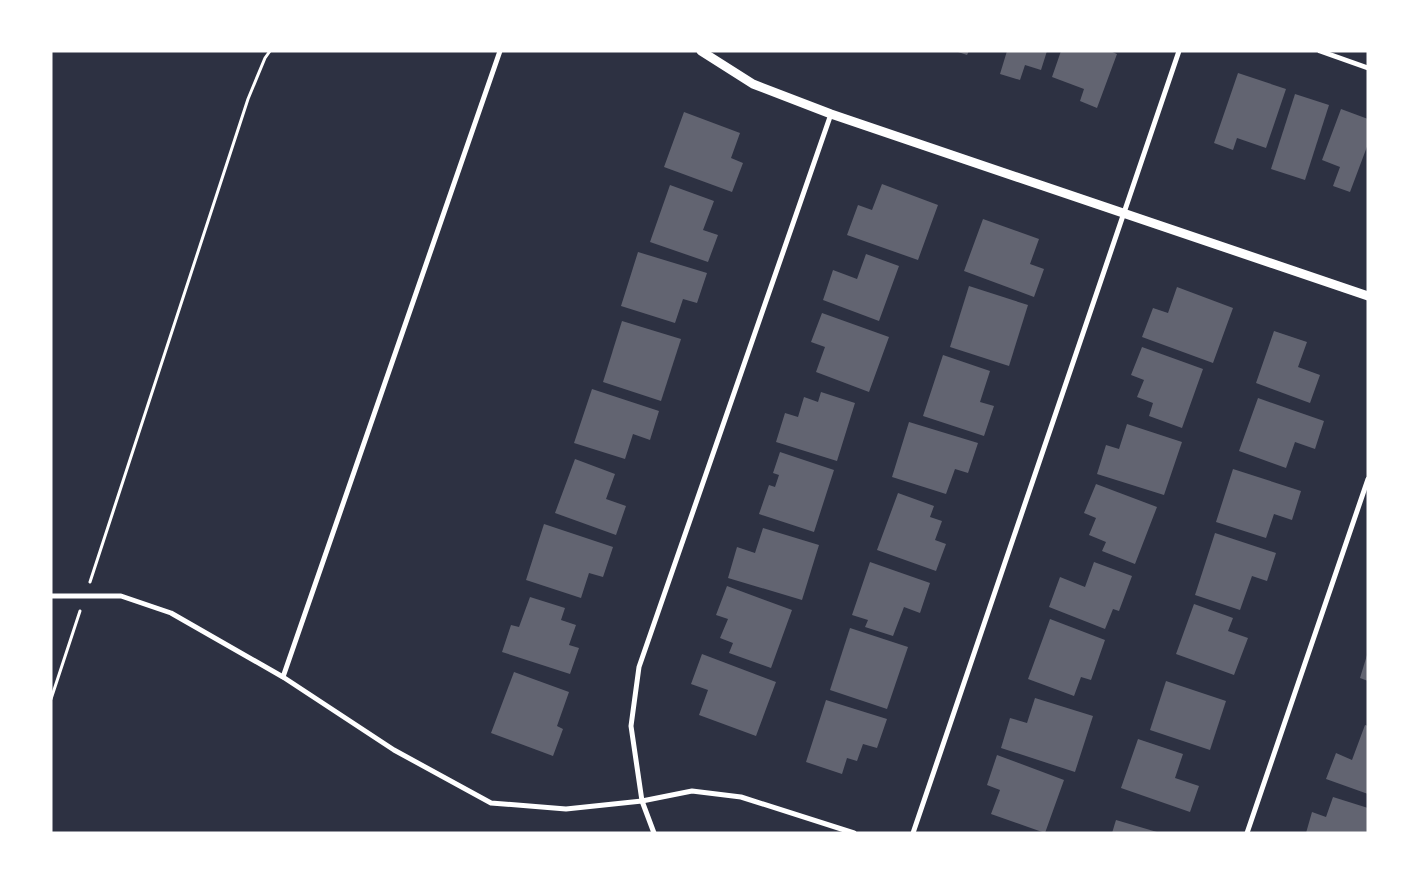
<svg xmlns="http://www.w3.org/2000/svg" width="1419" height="884" font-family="'Exo 2',sans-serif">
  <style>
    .building { fill: #626471 }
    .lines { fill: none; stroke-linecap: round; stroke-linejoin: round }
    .path { stroke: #fff; stroke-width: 3 }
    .minor { stroke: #fff; stroke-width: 5 }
    .tertiary { stroke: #fff; stroke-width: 9 }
  </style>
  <rect width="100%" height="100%" fill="#2d3142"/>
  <!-- building -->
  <g class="building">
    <path d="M955 51H969L967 55Z"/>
    <path d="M1007 51H1047L1041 70 1025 65 1020 80 1000 74Z"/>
    <path d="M1061 51H1110L1117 54 1097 108 1080 101 1084 89 1052 77Z"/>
    <path d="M1238 73 1286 89 1266 148 1237 138 1233 150 1214 143Z"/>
    <path d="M1295 94 1329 105 1305 180 1271 169Z"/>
    <path d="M1341 109 1368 119V144L1350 192 1333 186 1340 167 1322 160Z"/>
    <path d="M684 112 740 133 731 158 743 163 732 192 664 167Z"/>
    <path d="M882 184 938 205 918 260 847 235 858 205 872 210Z"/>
    <path d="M670 185 714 201 703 230 718 235 708 262 650 242Z"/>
    <path d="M983 219 1039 239 1030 264 1044 269 1034 297 964 271Z"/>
    <path d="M638 252 707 273 697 303 683 299 675 323 621 306Z"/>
    <path d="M866 254 899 266 879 321 823 300 833 270 857 279Z"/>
    <path d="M969 286 1028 305 1009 366 950 347Z"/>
    <path d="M1177 287 1233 308 1213 363 1142 337 1153 308 1168 313Z"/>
    <path d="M822 313 889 337 869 392 816 372 825 347 811 342Z"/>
    <path d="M622 321 681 339 661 401 603 382Z"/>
    <path d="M1274 331 1307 342 1298 367 1320 375 1310 403 1256 383Z"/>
    <path d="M1142 347 1203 369 1182 428 1149 416 1153 403 1137 397 1144 380 1131 375Z"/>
    <path d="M943 355 990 371 980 402 994 406 984 436 923 416Z"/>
    <path d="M592 389 659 411 650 440 633 434 625 459 574 443Z"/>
    <path d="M821 392 855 403 837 461 776 442 785 413 798 417 804 397 818 402Z"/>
    <path d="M1258 398 1324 421 1315 449 1295 442 1286 468 1239 451Z"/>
    <path d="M909 422 978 443 968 473 955 469 946 494 892 477Z"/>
    <path d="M1127 424 1182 442 1164 495 1097 474 1106 445 1119 449Z"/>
    <path d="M780 452 834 470 814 532 759 514 769 485 775 487 779 475 773 473Z"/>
    <path d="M575 459 615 474 606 499 626 506 616 535 555 513Z"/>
    <path d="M1233 469 1301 491 1292 520 1274 514 1266 538 1216 522Z"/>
    <path d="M1096 484 1157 507 1135 564 1102 551 1106 542 1089 535 1096 518 1084 513Z"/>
    <path d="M898 493 934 506 930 517 942 521 935 540 946 544 936 571 877 550Z"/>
    <path d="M544 524 613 547 603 577 589 573 581 598 526 580Z"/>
    <path d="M763 528 819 545 802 600 728 578 737 547 755 553Z"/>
    <path d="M1215 533 1276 553 1267 581 1252 576 1240 610 1195 595Z"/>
    <path d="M870 562 930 583 920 613 904 607 893 636 865 627 868 620 852 615Z"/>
    <path d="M1094 562 1132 576 1119 611 1113 609 1105 629 1049 607 1060 577 1085 587Z"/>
    <path d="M727 586 792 610 771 668 729 653 733 643 720 638 728 619 716 615Z"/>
    <path d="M530 597 565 608 561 620 576 625 569 645 579 648 570 674 502 652 511 625 519 627Z"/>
    <path d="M1194 604 1233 618 1228 631 1248 638 1234 675 1176 654Z"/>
    <path d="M1050 619 1105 640 1091 680 1081 677 1074 696 1028 679Z"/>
    <path d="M850 628 908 647 887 709 830 690Z"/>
    <path d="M702 654 776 682 756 736 699 715 708 690 691 684Z"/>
    <path d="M1367 655H1368V681L1360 678Z"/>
    <path d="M514 672 569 692 557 726 563 729 553 756 491 733Z"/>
    <path d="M1166 681 1226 701 1210 750 1150 730Z"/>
    <path d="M1035 698 1093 716 1075 772 1001 748 1010 718 1027 723Z"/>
    <path d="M826 700 887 719 877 748 863 744 857 761 847 758 842 774 806 762Z"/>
    <path d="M1365 725 1368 726V794L1326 779 1336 753 1352 760Z"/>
    <path d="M1138 739 1183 754 1175 778 1199 786 1190 812 1121 788Z"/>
    <path d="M997 755 1064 780 1045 833 991 814 1000 790 987 785Z"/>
    <path d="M1333 797 1368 808V833H1306L1312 812 1326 817Z"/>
    <path d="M1116 820 1157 832V833H1112Z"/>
  </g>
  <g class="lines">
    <!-- path -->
    <g class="path">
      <path d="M90 582 248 99 265 58 270 51"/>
      <path d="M51 699 80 611"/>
    </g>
    <!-- minor -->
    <g class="minor">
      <path d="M1320 51 1368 68"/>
      <path d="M51 596H121L171 613 283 677 394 750 491 803 566 809 642 801 692 791 741 797 854 833"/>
      <path d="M283 677 500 51"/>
      <path d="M654 833 642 801 631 726 639 667 831 114"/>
      <path d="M913 833 1179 51"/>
      <path d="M1247 833 1368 479"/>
    </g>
    <!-- tertiary -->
    <path class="tertiary" d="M701 51 753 84 831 114 1368 296"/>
  </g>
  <!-- border -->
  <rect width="1419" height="884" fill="none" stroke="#ffffff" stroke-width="105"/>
</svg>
